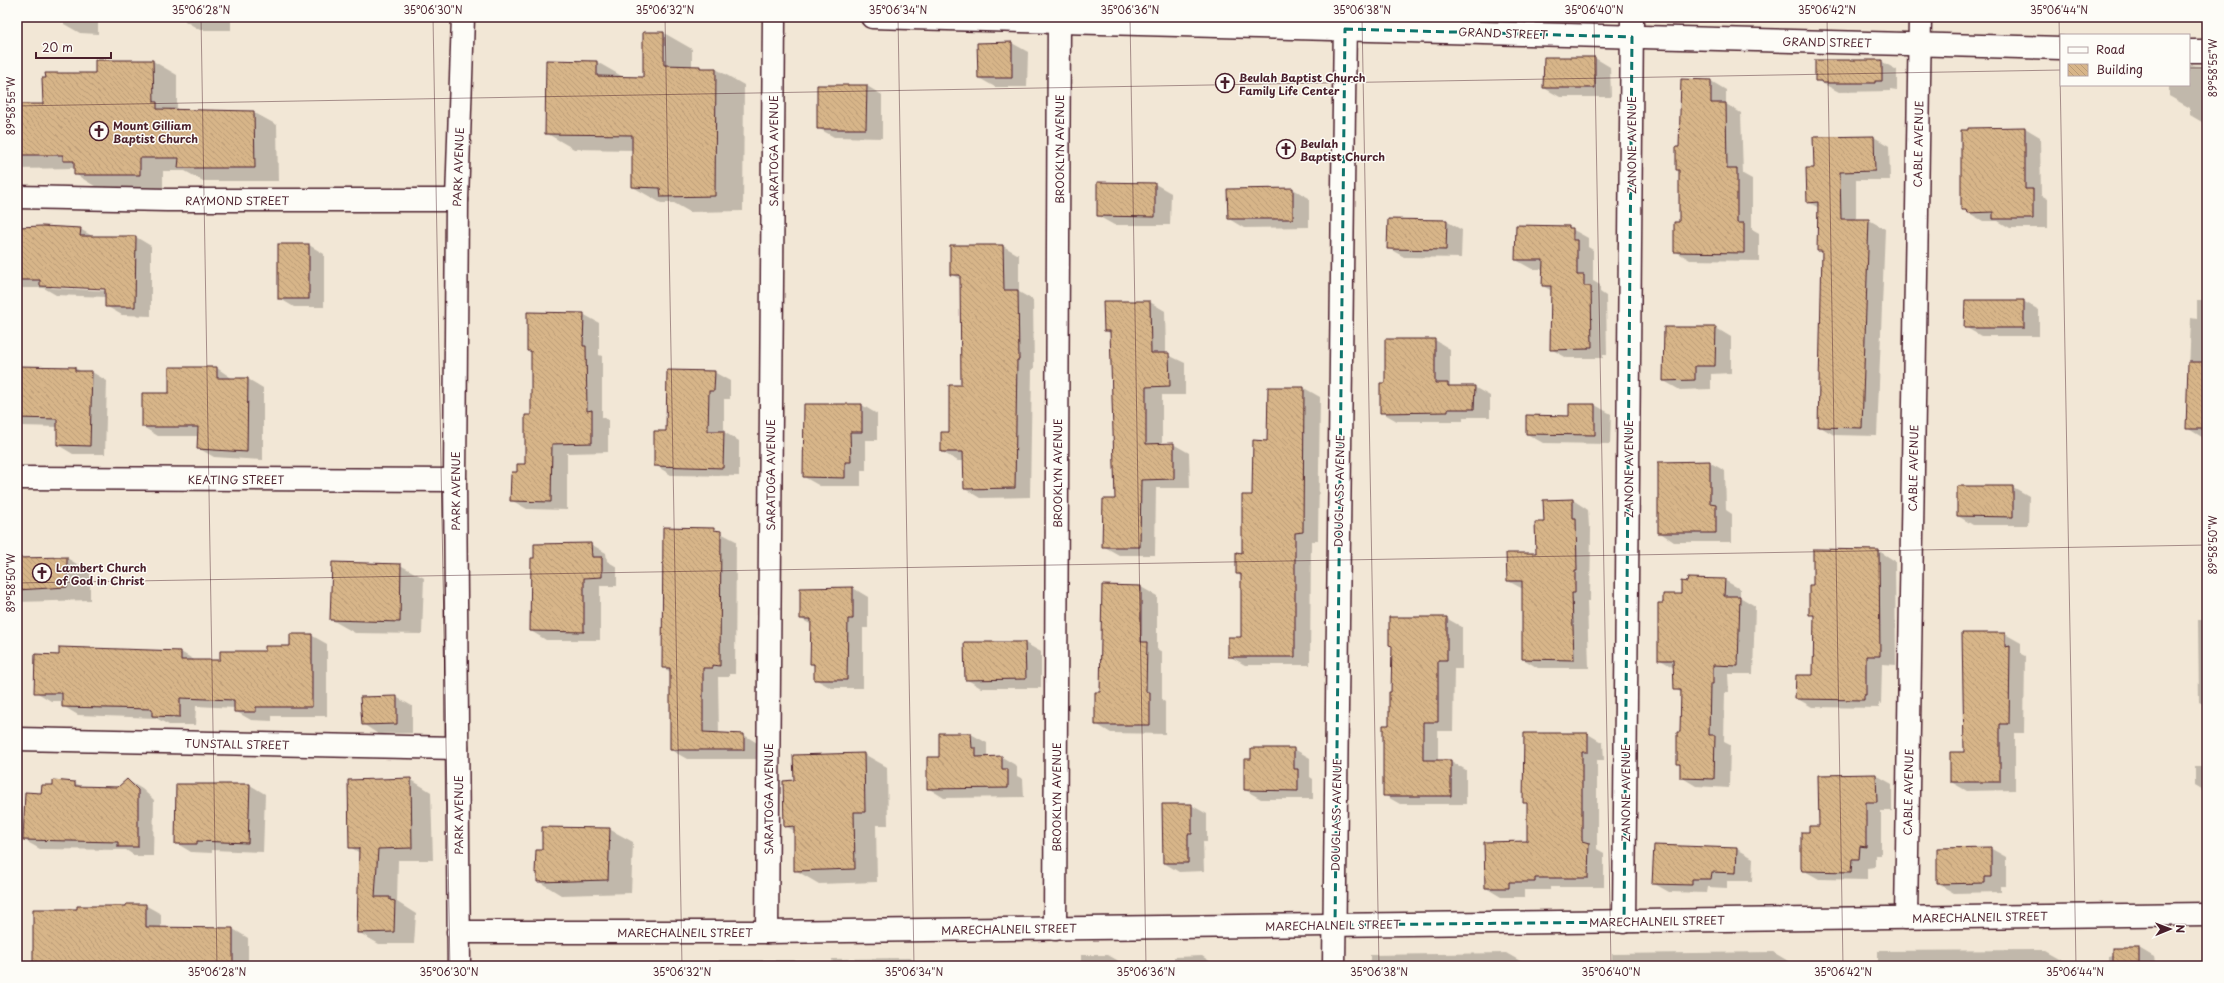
<svg xmlns="http://www.w3.org/2000/svg" width="2224" height="983" font-family="'Playpen Sans',sans-serif">
  <style>
    .shadow { fill: #0003; fill-rule: evenodd }
    .building { fill: url(#building-back-hatch); stroke: #4a1f2b }
    .lines { fill: none; stroke-linecap: round; stroke-linejoin: round }
    .street-casing { stroke: #4a1f2b; stroke-width: 25 }
    .secondary-casing { stroke: #4a1f2b; stroke-width: 25 }
    .street { stroke: #fdfcf7; stroke-width: 22 }
    .secondary { stroke: #fdfcf7; stroke-width: 22 }
    .marked { fill: none; stroke: #0f766e; stroke-width: 3; stroke-dasharray: 8 5; stroke-linejoin: round }
    .ticks { fill: none; stroke: #4a1f2b; stroke-width: 1; stroke-opacity: 0.45 }
    .labels { text-anchor: middle; dominant-baseline: central; stroke-width: 3; stroke-linejoin: round; paint-order: stroke }
    .street-label { font-size: 11px; fill: #4a1f2b; stroke: #fdfcf7 }
    .poi-label { font-size: 11px; font-weight: bold; fill: #4a1f2b; stroke: #fdfcf7; text-anchor: start }
    .neatline { fill: none; stroke: #4a1f2b; stroke-width: 1.5 }
    .ticks-label { font-size: 10px; text-anchor: middle; fill: #4a1f2b }
  </style>
  <defs>
    <pattern id="building-back-hatch" width="6" height="6" patternUnits="userSpaceOnUse"><rect width="6" height="6" fill="#d7b589"/><path d="M-1 5l2 2M0 0l6 6M5-1l2 2" fill="none" stroke="#ba9b76"/></pattern>
  </defs>
  <rect width="100%" height="100%" fill="#f2e7d6"/>
  <filter id="ink" filterUnits="userSpaceOnUse"><feTurbulence type="fractalNoise" baseFrequency=".025" numOctaves="2"/><feDisplacementMap in="SourceGraphic" scale="8" xChannelSelector="R" yChannelSelector="G"/><feConvolveMatrix kernelMatrix="1 2 1 2 8 2 1 2 1" color-interpolation-filters="sRGB"/></filter>
  <g filter="url(#ink)">
    <!-- shadow -->
    <g class="shadow">
      <path d="M64 17H98V34L80 33 64 24Z"/>
      <path d="M184 17H231V30H200L185 21Z"/>
      <path d="M644 33H664L692 49V67L716 69 744 85 743 211 690 212 674 203H661L633 187V150L574 149 546 133 597 62 625 78H644Z"/>
      <path d="M1012 43 1028 52 1027 87H995L979 78 978 44Z"/>
      <path d="M1595 58 1610 67 1611 97H1560L1544 88Z"/>
      <path d="M96 61H153L177 75V110L253 112 277 125 278 181H203L185 171H163V188H98L75 174V168L17 169V105H44L96 74Z"/>
      <path d="M1881 61 1897 70V90L1890 89V91L1839 92 1816 80Z"/>
      <path d="M2189 65 2207 66V125L2190 115V108L2169 96V85H2189Z"/>
      <path d="M1711 81 1726 90V104L1741 113 1743 174 1752 179V229L1759 233V261L1690 260 1675 251 1680 223V171L1677 169 1680 148Z"/>
      <path d="M867 86 882 95V138L834 137 818 128Z"/>
      <path d="M2025 128 2040 137 2041 195 2048 199V228H2010L1998 221H1983L1962 209Z"/>
      <path d="M1874 137 1889 146 1890 180H1856V220H1869L1885 229 1877 436 1834 435 1819 426 1823 253 1818 250 1819 208 1808 202 1815 168Z"/>
      <path d="M1098 183 1155 184 1171 193 1170 225H1114L1098 216Z"/>
      <path d="M1293 189 1309 198V227L1244 228 1229 219 1228 190Z"/>
      <path d="M1446 221 1462 230 1461 258 1404 257 1388 248Z"/>
      <path d="M1568 227 1588 238V247L1593 250V281L1600 285V292L1606 296 1607 355H1603V358H1567L1551 349 1552 291 1543 286 1544 269H1532L1516 260ZM1572 234H1574V245Z"/>
      <path d="M17 228 80 229 94 237H136L151 246V316L122 315 106 306V297L56 295 44 288H22L17 285ZM50 286 110 289V291L52 288Z"/>
      <path d="M309 245 324 254V307H294L279 298Z"/>
      <path d="M951 246H1003L1019 255V292L1033 300 1034 369H1032L1030 497 980 498 965 489 964 461H958L942 452 950 433 962 386 961 280 951 274Z"/>
      <path d="M2197 300H2207V437H2202L2187 428 2191 318 2197 319Z"/>
      <path d="M2023 301 2039 310V336H1981L1965 327Z"/>
      <path d="M1150 302 1165 311 1166 354 1185 363V395H1162V444H1173L1189 453 1190 488H1156L1155 555H1119L1103 546 1116 500 1111 334 1105 330Z"/>
      <path d="M583 314 599 323V355L602 356V417L608 420V452L567 453V510L527 509 511 500 518 473 526 465 532 416V353L528 350Z"/>
      <path d="M1716 328 1731 337V373L1711 374V389L1680 390 1664 381Z"/>
      <path d="M1435 340 1450 349V386L1474 387 1490 396V417H1463V421H1397L1381 412 1386 384Z"/>
      <path d="M17 367 75 368 82 372H92L107 381 105 454H73L58 445V427L22 426 17 423Z"/>
      <path d="M170 368H217L233 379H248L263 388V460L214 457 198 448 199 436H158L143 427 170 394Z"/>
      <path d="M714 372 730 381V399H724V432L739 441V476L671 475 655 465 667 432Z"/>
      <path d="M1269 388H1304L1320 397 1318 541H1311L1310 665H1245L1229 656 1242 638V577L1237 574 1253 496 1268 442Z"/>
      <path d="M862 405 877 414V440H866V470H861V486H820L804 477Z"/>
      <path d="M1595 405 1611 414 1610 444 1543 443 1527 434Z"/>
      <path d="M1709 462 1725 471 1726 510 1732 514V542H1674L1659 532Z"/>
      <path d="M1958 487H2013L2029 496 2028 525H1973L1958 516Z"/>
      <path d="M1573 500 1588 510 1589 527 1591 528 1590 601H1587L1589 668H1538L1523 659V589L1508 581 1537 554 1545 523Z"/>
      <path d="M17 517 20 519V559L67 558 90 572V600L17 602Z"/>
      <path d="M713 529 736 541 735 674H729V677H718L719 734 744 735 759 744V759H687L671 750V672L663 668Z"/>
      <path d="M2202 533H2207V569L2202 566Z"/>
      <path d="M591 544 606 553 607 561 617 567V586H600V640H546L531 631Z"/>
      <path d="M1879 551 1895 561 1896 665 1882 664 1881 704 1879 703V708L1812 707 1796 698 1814 676 1815 617 1810 614 1814 586Z"/>
      <path d="M400 565 424 578 422 634 355 633 332 620Z"/>
      <path d="M1724 580 1740 589V597L1755 606 1753 674H1728L1729 692H1725L1724 742 1730 745 1729 788 1696 786 1681 777V766L1678 764 1681 733 1682 693 1675 689 1674 668 1659 659 1664 604Z"/>
      <path d="M1103 586 1141 587 1157 596V649L1162 652V700L1165 702V734L1111 733 1096 724 1101 693Z"/>
      <path d="M853 588 868 597V628H863V688H831L815 679V666L811 664 812 625 801 619Z"/>
      <path d="M1446 618 1462 627V669H1454L1453 731H1438V761H1451L1466 770V804H1400L1384 795 1392 693Z"/>
      <path d="M2198 620H2207V706L2199 702Z"/>
      <path d="M2005 634 2021 643V654L2025 656 2024 733H2015V790L1967 791 1951 782 1965 753Z"/>
      <path d="M311 635 327 644V716H272V721L251 720 235 711V708L196 706 195 725H169L156 718 78 715 63 706V701H51L36 692 60 656V648L181 652 196 661H221L291 647Z"/>
      <path d="M965 643H1025L1041 652V688H981L966 679Z"/>
      <path d="M396 697 412 706V733L378 734 363 724Z"/>
      <path d="M940 734H971L987 743V756L1002 757 1017 766V776L1023 779 1024 797 944 798 928 788 940 758Z"/>
      <path d="M1588 734 1603 743 1604 760H1597V849L1604 853V887H1550V890H1524V897H1501L1486 888 1528 842V804L1524 802Z"/>
      <path d="M1252 749H1294L1310 758V777L1313 779V799H1261L1245 790 1252 760Z"/>
      <path d="M864 754 887 767 888 825H876L877 882 819 884 795 870V831L785 826 795 781Z"/>
      <path d="M2195 766H2207V794V792L2195 785Z"/>
      <path d="M1876 775 1892 784V811H1881V855H1875V867L1867 868V880L1819 879 1803 870 1810 833 1820 827 1819 776Z"/>
      <path d="M410 779 431 792 433 860H398L397 902 416 914 414 944H379L358 932 360 853 350 847Z"/>
      <path d="M127 780 142 789 154 800 153 856H135L126 850 40 849 24 840 42 794 54 786 75 783 83 787 119 788Z"/>
      <path d="M250 785 265 794 263 852 212 850V853L191 852 176 843Z"/>
      <path d="M1191 805 1207 814V842H1203L1204 871 1179 872 1164 863Z"/>
      <path d="M609 829 633 842 631 893 561 895 538 881V873L536 872 543 851Z"/>
      <path d="M1990 848 2006 857V886H2001V892L1954 893 1938 884Z"/>
      <path d="M1737 849 1753 858 1752 881H1727V888L1708 887 1707 893 1669 892 1653 883Z"/>
      <path d="M145 905 161 914V928L233 929 248 938V966H34L78 910V907Z"/>
      <path d="M2139 948 2154 957 2155 962 2158 966H2109V956Z"/>
      <path d="M2045 950 2061 959 2063 966H1878V951Z"/>
      <path d="M1773 952 1788 961V966H1612V954Z"/>
      <path d="M1506 953 1522 962V966H1370V955Z"/>
      <path d="M1081 955H1108L1124 964V966H1081Z"/>
      <path d="M1202 956 1217 966H1174V957Z"/>
      <path d="M910 958 925 966H719V960H794L802 965H833L832 959Z"/>
      <path d="M541 962 597 964 600 966H529V964H542Z"/>
    </g>
    <!-- building -->
    <g class="building">
      <path d="M643 32H664V65L700 66V68H716L715 196 661 197 660 188 632 187V135L545 134 546 60 597 61V76L643 77Z"/>
      <path d="M1012 42V78H978L977 43Z"/>
      <path d="M1544 57H1595V88H1543Z"/>
      <path d="M95 60H153L154 102H157V109L254 111 255 168H178L179 158H140V175H74V161H63V155H17V104H43L42 78H46L45 73H95Z"/>
      <path d="M1815 60H1882V81H1875V83H1822V81H1815Z"/>
      <path d="M1681 79 1711 80V103H1726L1727 169H1737V223H1744V253L1674 252V222H1679V170H1676V147H1679Z"/>
      <path d="M817 85H867L866 129H817Z"/>
      <path d="M2025 127V189H2033V219H1993V212L1967 213 1966 210H1961V130H1968V128Z"/>
      <path d="M1874 136 1875 171 1840 172 1841 219H1869L1862 428 1818 427 1822 251H1817L1818 202 1807 203 1806 168H1814L1813 137Z"/>
      <path d="M1097 182 1155 183V217L1097 216Z"/>
      <path d="M1293 188V219H1228L1227 189Z"/>
      <path d="M1388 219 1447 220 1446 250 1387 249Z"/>
      <path d="M1516 225 1569 226V228H1573V240H1577V275H1584V286H1591L1592 347H1588V349L1550 350 1551 286H1542L1543 260H1515Z"/>
      <path d="M42 226 81 228 80 236H136L135 307H105V289L40 286V280H17V227Z"/>
      <rect x="278" y="244" width="31" height="55"/>
      <path d="M950 245H1003L1004 290H1018L1019 360H1017L1015 488 964 489 963 452H941V432H949V385H961L960 275H950Z"/>
      <path d="M1965 300H2024V328H1964Z"/>
      <path d="M1103 301H1150L1151 353H1169L1170 386 1146 387V444L1174 443V479L1141 480 1140 547H1102L1103 499H1115L1110 331H1104Z"/>
      <path d="M527 312 584 313 583 346H586L587 411 592 410V443L552 444 551 502 510 501 511 475 512 472H517V464H525V415H531V351H527Z"/>
      <path d="M1664 327H1716L1715 366H1695V380L1663 381Z"/>
      <path d="M1385 339H1435V383H1448V386H1475L1474 409H1448V412L1380 413V383H1385Z"/>
      <path d="M2188 362H2207V429H2186Z"/>
      <path d="M17 366 75 367V371H92L90 446 57 445V419L17 418Z"/>
      <path d="M169 367H217V378H248L247 452 197 449 198 427H142V393H169Z"/>
      <path d="M667 370 715 371 714 391H709L708 431H724L723 468 654 466V431H666Z"/>
      <path d="M1268 387H1304L1303 532 1295 533V657H1228V637H1241V574H1236V552L1242 553V495H1252L1253 440 1267 441Z"/>
      <path d="M804 404H862V432H850L851 462H845V478L803 477Z"/>
      <path d="M1569 404H1595V435L1526 434V415L1569 416Z"/>
      <path d="M1710 461V503L1716 504V533H1658V462Z"/>
      <path d="M1957 486H2013V517L1957 516Z"/>
      <path d="M1573 499V518H1576L1577 571H1575V593H1572L1574 660 1522 659V581H1507L1506 553H1536L1535 522H1544L1543 500Z"/>
      <path d="M663 527 714 528V530L721 531 720 666 713 665V668H703V732L744 734V750H670V668H662Z"/>
      <path d="M591 543 592 557H602V577L584 578V632L530 631 531 558H534V544Z"/>
      <path d="M1813 549 1879 550 1880 656H1866V695H1864V700L1795 699 1796 675H1813L1814 615H1809V585H1813Z"/>
      <path d="M67 557V587L17 590V558Z"/>
      <path d="M332 562 401 564 400 622 330 620Z"/>
      <path d="M1688 578 1725 579 1724 596H1740L1738 666 1713 665V684H1710L1709 735H1715L1714 779 1680 778V764H1677V732H1680L1681 690H1674L1673 660H1658V603H1663V594H1681V581L1687 582Z"/>
      <path d="M1102 585 1141 586V642H1147L1146 692H1150V725H1095V692H1100Z"/>
      <path d="M853 587V619H848L847 680H814V664H810L811 619H800V588Z"/>
      <path d="M1389 617H1447V660H1438V722H1423V760H1451V796H1383V725H1389V692H1391L1392 646 1389 645Z"/>
      <path d="M1962 633H2005V647L2010 646 2009 724H2000V782H1950V752H1964Z"/>
      <path d="M290 634H312V707H256V712H234V700L180 698V717L152 716V709L62 707V693H34L35 654 59 655V647L181 651V660H220V651H265V646H290Z"/>
      <path d="M964 642H1025L1026 679 965 680Z"/>
      <path d="M397 696V724L362 725 360 697Z"/>
      <path d="M939 733H971L972 748H976V757L1002 756V769H1008V788L927 789V757H939Z"/>
      <path d="M1524 733H1588V752H1582V841L1589 843 1588 878H1535V882H1509V888H1485L1484 842 1527 841V803H1523Z"/>
      <path d="M1251 748H1294V769H1298V791L1244 790V759H1251Z"/>
      <path d="M864 753 865 812H854L855 869 794 871V826L784 827 783 781 794 780 793 755Z"/>
      <path d="M1876 774 1877 802H1866V847L1860 846 1859 859H1852L1851 872 1802 871 1801 868V832H1809V826H1819L1818 775Z"/>
      <path d="M411 778 412 848 378 849 375 897H390V900L395 901 394 932 357 933 359 848H349L348 780Z"/>
      <path d="M127 779 138 790V847H118V842L23 840 25 792 41 793 42 785H53V780L75 782V786L118 787Z"/>
      <path d="M176 784H250L248 843 197 841V844H175Z"/>
      <path d="M1162 804H1192V834H1188V863H1163Z"/>
      <path d="M542 827 610 828 608 880 537 882V872L535 873 536 850H542Z"/>
      <path d="M1654 845 1737 848 1736 873 1712 872 1711 879H1692V885L1652 884Z"/>
      <path d="M1991 847V877H1985V883L1937 884V848Z"/>
      <path d="M126 904H146V927L233 928V966H33V909H77V906H126Z"/>
      <rect x="2113" y="947" width="26" height="19"/>
    </g>
    <g class="lines">
      <defs>
        <g id="street">
          <path d="M872 17 2061 48"/>
          <path d="M2189 51H2207"/>
          <path d="M17 197 167 200H457"/>
          <path d="M17 478 455 480"/>
          <path d="M17 739 457 748"/>
          <path d="M1906 918 1920 17"/>
          <path d="M1624 922 1632 17"/>
          <path d="M1055 929 1059 17"/>
          <path d="M458 932H767L2207 914"/>
          <path d="M767 932 774 17"/>
          <path d="M1334 966 1345 17"/>
        </g>
        <path id="secondary" d="M459 966 455 480 457 200 463 17"/>
      </defs>
      <!-- street casing -->
      <use href="#street" class="street-casing"/>
      <!-- secondary casing -->
      <use href="#secondary" class="secondary-casing"/>
      <!-- street -->
      <use href="#street" class="street"/>
      <!-- secondary -->
      <use href="#secondary" class="secondary"/>
    </g>
  </g>
  <!-- marked area -->
  <path class="marked" d="M1345 29 1632 37 1624 922 1335 925Z"/>
  <!-- ticks -->
  <path class="ticks" d="M201 17 217 966M433 17 450 966M665 17 682 966M898 17 914 966M1130 17 1146 966M1362 17 1379 966M1594 17 1611 966M1827 17 1843 966M2059 17 2076 966M2189 68H2207M17 106 2061 70M17 583 2207 545"/>
  <!-- icons -->
  <defs>
    <symbol id="church-ring" viewBox="-11 -11 22 22"><circle r="9.5" fill="#fdfcf7" stroke="#4a1f2b" stroke-width="1.5"/><path d="M-1.2-6h2.4v3.5h3.3v2.4h-3.3V6h-2.4V-.1h-3.3v-2.4h3.3Z" fill="#4a1f2b"/></symbol>
  </defs>
  <g fill-rule="evenodd">
    <use href="#church-ring" x="1214" y="72" width="22" height="22"/>
    <use href="#church-ring" x="88" y="120" width="22" height="22"/>
    <use href="#church-ring" x="1275" y="138" width="22" height="22"/>
    <use href="#church-ring" x="31" y="562" width="22" height="22"/>
  </g>
  <g class="labels">
    <!-- street labels -->
    <g class="street-label">
      <text transform="translate(1503 33) rotate(2)">GRAND STREET</text>
      <text transform="translate(1827 42) rotate(1)">GRAND STREET</text>
      <text transform="translate(1918 144) rotate(-89)">CABLE AVENUE</text>
      <text transform="translate(1631 145) rotate(-90)">ZANONE AVENUE</text>
      <text transform="translate(1059 149) rotate(-90)">BROOKLYN AVENUE</text>
      <text transform="translate(773 151) rotate(-90)">SARATOGA AVENUE</text>
      <text transform="translate(458 167) rotate(-88)">PARK AVENUE</text>
      <text x="237" y="200">RAYMOND STREET</text>
      <text transform="translate(1913 468) rotate(-89)">CABLE AVENUE</text>
      <text transform="translate(1628 469) rotate(-90)">ZANONE AVENUE</text>
      <text transform="translate(1057 473) rotate(-90)">BROOKLYN AVENUE</text>
      <text transform="translate(770 475) rotate(-90)">SARATOGA AVENUE</text>
      <text x="236" y="479">KEATING STREET</text>
      <text transform="translate(455 491) rotate(-90)">PARK AVENUE</text>
      <text transform="translate(1339 491) rotate(-89)">DOUGLASS AVENUE</text>
      <text transform="translate(237 744) rotate(1)">TUNSTALL STREET</text>
      <text transform="translate(1908 792) rotate(-89)">CABLE AVENUE</text>
      <text transform="translate(1625 793) rotate(-90)">ZANONE AVENUE</text>
      <text transform="translate(1056 797) rotate(-90)">BROOKLYN AVENUE</text>
      <text transform="translate(768 799) rotate(-90)">SARATOGA AVENUE</text>
      <text transform="translate(458 815) rotate(-90)">PARK AVENUE</text>
      <text transform="translate(1336 815) rotate(-89)">DOUGLASS AVENUE</text>
      <text transform="translate(1980 917) rotate(-1)">MARECHALNEIL STREET</text>
      <text transform="translate(1657 921) rotate(-1)">MARECHALNEIL STREET</text>
      <text transform="translate(1333 925) rotate(-1)">MARECHALNEIL STREET</text>
      <text transform="translate(1009 929) rotate(-1)">MARECHALNEIL STREET</text>
      <text x="685" y="932">MARECHALNEIL STREET</text>
    </g>
    <!-- poi labels -->
    <g class="poi-label">
      <text x="1239" y="77">Beulah Baptist Church<tspan x="1239" dy="13">Family Life Center</tspan></text>
      <text x="113" y="125">Mount Gilliam<tspan x="113" dy="13">Baptist Church</tspan></text>
      <text x="1300" y="143">Beulah<tspan x="1300" dy="13">Baptist Church</tspan></text>
      <text x="56" y="567">Lambert Church<tspan x="56" dy="13">of God in Christ</tspan></text>
    </g>
  </g>
  <!-- margin -->
  <rect width="2224" height="983" fill="none" stroke="#fdfcf7" stroke-width="44"/>
  <!-- legend -->
  <rect x="2060" y="34" width="130" height="52" fill="#fdfcf7" stroke="#b5a4a5"/>
  <rect x="2068" y="47" width="20" height="6" fill="#fdfcf7" stroke="#b5a4a5"/>
  <text x="2096" y="54" font-size="12" fill="#4a1f2b">Road</text>
  <rect x="2068" y="64" width="20" height="12" fill="url(#building-back-hatch)" stroke="#b5a4a5"/>
  <text x="2096" y="74" font-size="12" fill="#4a1f2b">Building</text>
  <!-- north arrow -->
  <g transform="translate(2170 929) rotate(89)" stroke="#fdfcf7" stroke-width="3" paint-order="stroke">
  <path d="M0-3L7 15L0 10L-7 15Z" fill="#4a1f2b"/>
  <text y="-6" font-size="11" font-weight="bold" text-anchor="middle" fill="#4a1f2b">N</text>
  </g>
  <!-- scale -->
  <path d="M36 52v6h75v-6" fill="none" stroke="#4a1f2b" stroke-width="2"/>
  <text x="42" y="52" font-size="12" fill="#4a1f2b" stroke="#fdfcf7" stroke-width="3" paint-order="stroke">20 m</text>
  <rect x="22" y="22" width="2180" height="939" class="neatline"/>
  <g class="ticks-label">
    <text x="201" y="14">35°06'28"N</text>
    <text x="433" y="14">35°06'30"N</text>
    <text x="665" y="14">35°06'32"N</text>
    <text x="898" y="14">35°06'34"N</text>
    <text x="1130" y="14">35°06'36"N</text>
    <text x="1362" y="14">35°06'38"N</text>
    <text x="1594" y="14">35°06'40"N</text>
    <text x="1827" y="14">35°06'42"N</text>
    <text x="2059" y="14">35°06'44"N</text>
    <text transform="translate(2213 68) rotate(-90)" y="4">89°58'55"W</text>
    <text transform="translate(11 106) rotate(-90)" y="4">89°58'55"W</text>
    <text transform="translate(2213 545) rotate(-90)" y="4">89°58'50"W</text>
    <text transform="translate(11 583) rotate(-90)" y="4">89°58'50"W</text>
    <text x="217" y="976">35°06'28"N</text>
    <text x="449" y="976">35°06'30"N</text>
    <text x="682" y="976">35°06'32"N</text>
    <text x="914" y="976">35°06'34"N</text>
    <text x="1146" y="976">35°06'36"N</text>
    <text x="1379" y="976">35°06'38"N</text>
    <text x="1611" y="976">35°06'40"N</text>
    <text x="1843" y="976">35°06'42"N</text>
    <text x="2075" y="976">35°06'44"N</text>
  </g>
</svg>
